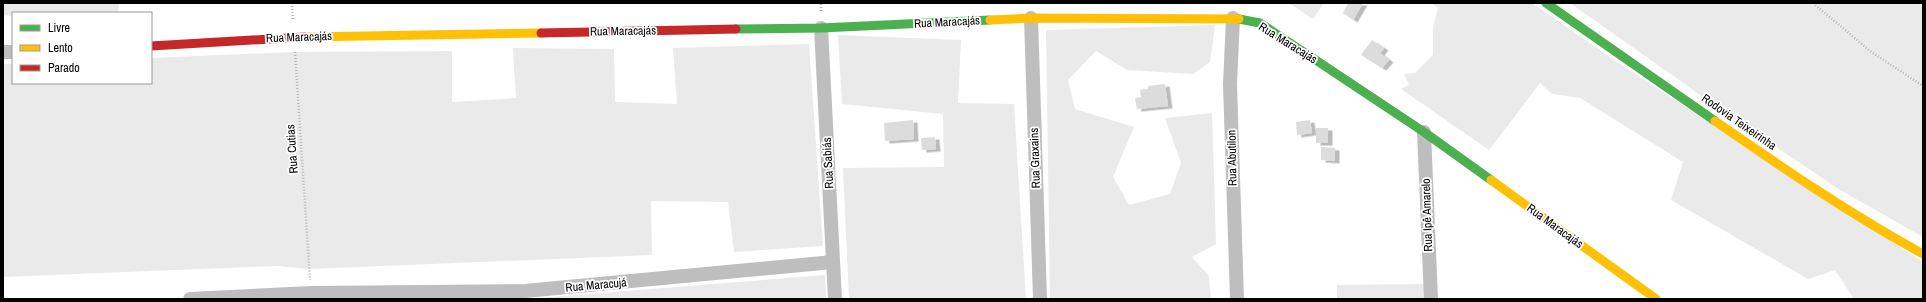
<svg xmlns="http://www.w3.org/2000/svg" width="1926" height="302" font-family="'Archivo Narrow',sans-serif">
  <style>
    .green { fill: #eaeaea }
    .building { fill: #dcdcdc; filter: url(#shadow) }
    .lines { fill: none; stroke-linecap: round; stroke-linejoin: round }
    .path { stroke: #b8b8b8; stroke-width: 2.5; stroke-dasharray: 1 2; stroke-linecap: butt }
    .street { stroke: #bebebe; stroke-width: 14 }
    .fast { stroke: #4caf50; stroke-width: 9 }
    .slow { stroke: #ffc107; stroke-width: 9 }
    .jam { stroke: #c62828; stroke-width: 9 }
    .labels { text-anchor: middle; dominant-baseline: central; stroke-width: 3.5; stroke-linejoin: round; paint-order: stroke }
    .street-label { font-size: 12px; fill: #000; stroke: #fff }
  </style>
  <defs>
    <filter id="shadow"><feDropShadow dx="4.5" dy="2.5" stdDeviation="0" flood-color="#0004"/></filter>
  </defs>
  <rect width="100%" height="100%" fill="#fff"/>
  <!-- green -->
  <g class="green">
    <path d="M3 3H119L118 13H13V16L3 15Z"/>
    <path d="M1289 3H1324L1313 19Z"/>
    <path d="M1431 3H1532L1626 68 1923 262V299H1854L1835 270 1808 279 1671 200 1683 162 1580 98 1552 94 1540 83 1489 150 1401 89 1409 85 1404 74 1415 73 1433 55V27L1438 8Z"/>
    <path d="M1570 3H1923V237L1840 190 1720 109Z"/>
    <path d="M1215 25 1210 62 1193 74 1127 70 1096 51 1068 80 1075 109 1134 127 1113 177 1129 205 1170 194 1181 163 1165 118 1212 113 1216 244 1192 257 1209 276 1211 299H1050L1046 30Z"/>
    <path d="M838 35 961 40 958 103 1014 104 1026 299H849L843 168 944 167 943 114 842 104Z"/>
    <path d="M809 44 823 246 734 252 728 202 651 201 652 255 310 269 277 266 3 277V64H13V83H151V58L294 52 452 51V102L516 98 513 48 614 49 615 102 677 104 673 48Z"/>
    <path d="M825 275 826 299H538V298Z"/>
    <path d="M1424 284 1425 299H1337V285Z"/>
  </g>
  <!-- building -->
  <g class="building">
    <path d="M1348 3H1363L1353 20 1343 13Z"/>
    <path d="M1372 40 1384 48 1380 53 1389 60 1382 68 1361 55Z"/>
    <path d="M1165 84 1168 106 1137 109 1135 98 1141 97 1140 90 1148 89V86Z"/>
    <path d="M913 120 914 139 885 141 884 123Z"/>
    <path d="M1310 120 1312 133 1297 135 1296 122Z"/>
    <rect x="1316" y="128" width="12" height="15"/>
    <path d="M935 137 936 149 922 150 921 138Z"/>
    <path d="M1321 147 1335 148V161L1321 160Z"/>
  </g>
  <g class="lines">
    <!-- path -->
    <g class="path">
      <path d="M292 3 293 21"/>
      <path d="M1813 3 1870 51 1923 86"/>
      <path d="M821 11V3"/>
      <path d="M295 52 310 280"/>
    </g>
    <!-- street -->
    <g class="street">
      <path d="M1031 18 1040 299"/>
      <path d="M1233 18 1230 84 1237 299"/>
      <path d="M821 28 835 299"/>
      <path d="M3 52H13"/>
      <path d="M1424 132 1431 299"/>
      <path d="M190 299 311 293 525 291 833 262"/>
    </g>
    <!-- fast -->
    <g class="fast">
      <path d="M1546 3 1715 121"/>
      <path d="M1239 19 1260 23 1424 132 1491 180"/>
      <path d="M736 29 821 28 990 20"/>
    </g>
    <!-- slow -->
    <g class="slow">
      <path d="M990 20 1031 18 1239 19"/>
      <path d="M305 37 541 33"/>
      <path d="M1715 121C1783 168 1850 214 1923 254"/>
      <path d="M1491 180 1656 299"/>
    </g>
    <!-- jam -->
    <g class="jam">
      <path d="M541 33 736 29"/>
      <path d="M151 46 305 37"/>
    </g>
  </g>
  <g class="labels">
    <!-- street labels -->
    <g class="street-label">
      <text transform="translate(947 22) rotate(-3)">Rua Maracajás</text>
      <text transform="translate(623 31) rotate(-1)">Rua Maracajás</text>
      <text transform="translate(299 37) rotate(-2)">Rua Maracajás</text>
      <text transform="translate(1288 43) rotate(32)">Rua Maracajás</text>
      <text transform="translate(1739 122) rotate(35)">Rodovia Teixeirinha</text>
      <text transform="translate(292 149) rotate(-94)">Rua Cutias</text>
      <text transform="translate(1035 158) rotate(-92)">Rua Graxains</text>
      <text transform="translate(1232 158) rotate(-91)">Rua Abutilon</text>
      <text transform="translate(828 163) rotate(-93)">Rua Sabiás</text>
      <text transform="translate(1427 215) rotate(-92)">Rua Ipê Amarelo</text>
      <text transform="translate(1555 226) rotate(36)">Rua Maracajás</text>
      <text transform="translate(596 285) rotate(-5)">Rua Maracujá</text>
    </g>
  </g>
  <!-- border -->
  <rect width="1926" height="302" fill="none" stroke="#000000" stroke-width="8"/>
  <!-- legend -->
  <rect x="12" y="12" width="140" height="72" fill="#ffffff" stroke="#999999"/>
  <rect x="20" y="25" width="20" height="6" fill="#4caf50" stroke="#999999"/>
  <text x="48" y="32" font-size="12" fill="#000000">Livre</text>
  <rect x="20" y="45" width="20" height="6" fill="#ffc107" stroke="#999999"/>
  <text x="48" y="52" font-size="12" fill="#000000">Lento</text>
  <rect x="20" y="65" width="20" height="6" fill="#c62828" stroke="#999999"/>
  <text x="48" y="72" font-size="12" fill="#000000">Parado</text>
</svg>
